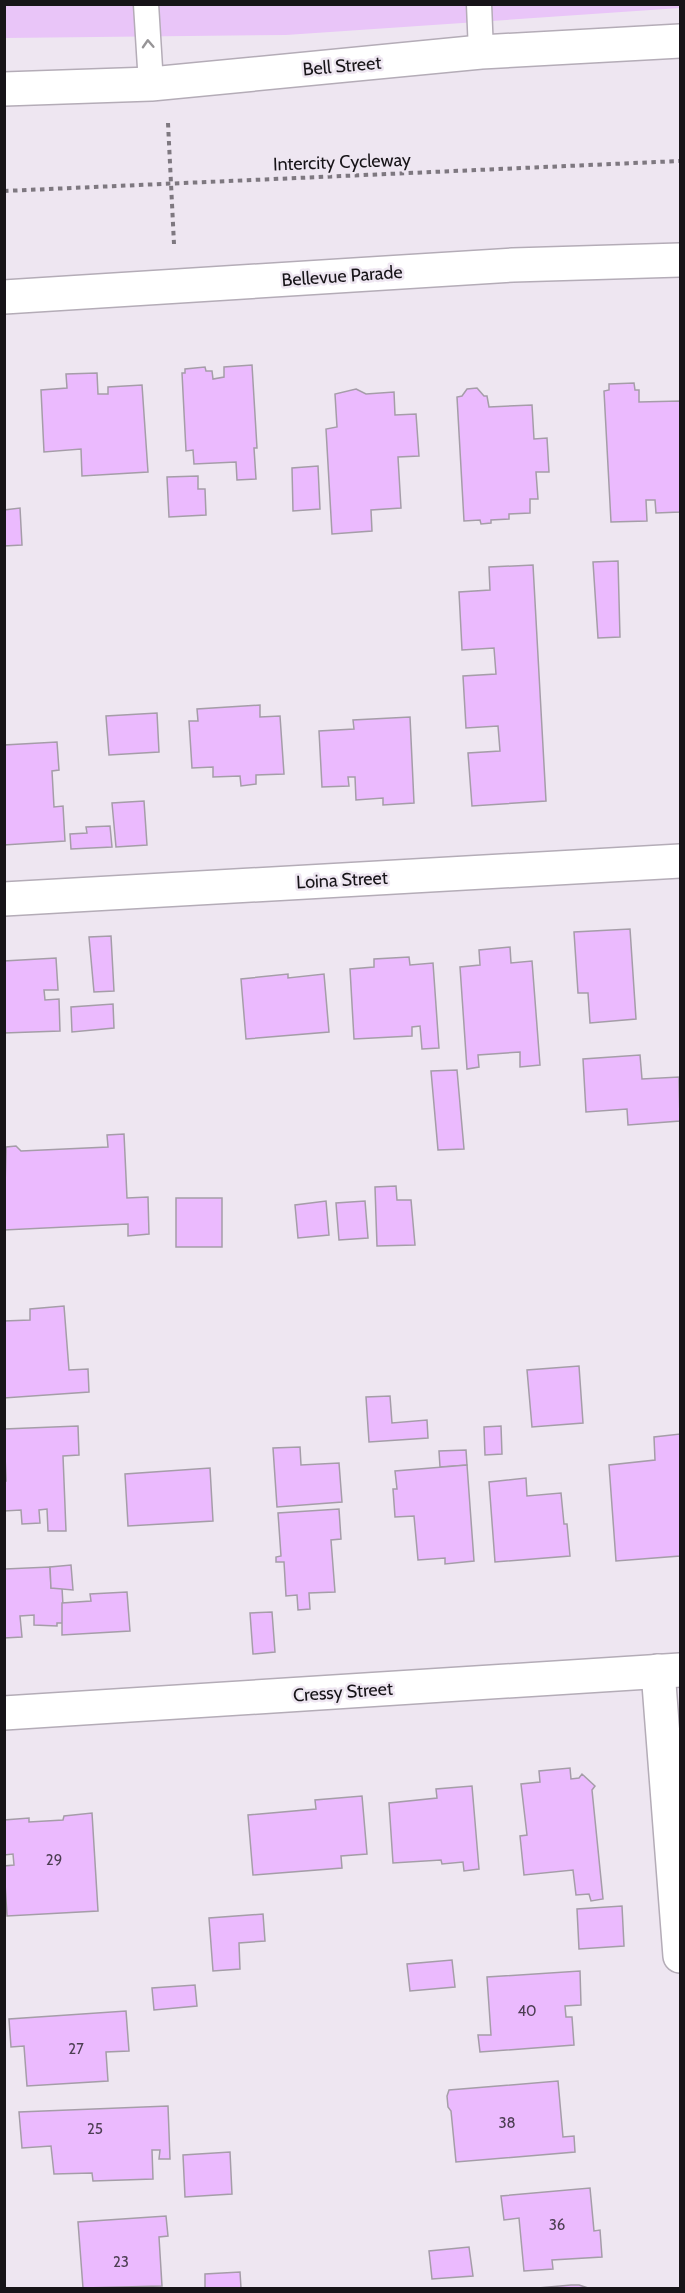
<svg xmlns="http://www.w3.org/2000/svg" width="685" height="2293" font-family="Cabin,sans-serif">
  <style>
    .green { fill: #e9c5f8 }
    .building { fill: #ebbafe; stroke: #a59da8; stroke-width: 1.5 }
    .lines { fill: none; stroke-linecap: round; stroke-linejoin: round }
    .lane-casing { stroke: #b4acb7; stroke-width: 27 }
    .street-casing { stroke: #b4acb7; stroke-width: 36 }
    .path { stroke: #7e7880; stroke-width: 4; stroke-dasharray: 4.5 4.5; stroke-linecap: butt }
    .lane { stroke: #fff; stroke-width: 24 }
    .street { stroke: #fff; stroke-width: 33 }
    .oneway { stroke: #979597 }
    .labels { text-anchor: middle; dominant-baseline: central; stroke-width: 5; stroke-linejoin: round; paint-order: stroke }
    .number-label { font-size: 15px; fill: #4c3e52 }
    .street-label { font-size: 18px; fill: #171418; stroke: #eee6f1 }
  </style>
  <rect width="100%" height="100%" fill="#eee6f1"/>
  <!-- green -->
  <path class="green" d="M680 4V8L286 35 5 38 4 5Z"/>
  <!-- building -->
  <g class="building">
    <path d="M252 365 257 448H254L256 479 237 480 236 462 194 464 193 450 186 451 182 373H185V369L205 367 206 371H212L213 379 224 377V367Z"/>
    <path d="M97 373 98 394H108V387L142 385 148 472 82 476 81 449 44 452 41 390 67 388 66 374Z"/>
    <path d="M634 383 635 390H639V402L680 401V512L656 513 655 500H646L647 521 611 522 604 391 609 390V384Z"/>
    <path d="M477 388 484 396H487L489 407 532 405 534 439 547 438 549 472H536L538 499H530V513L509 514V519L491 520V523L481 524 480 520 464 521 457 397 462 396 467 389Z"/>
    <path d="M356 389 366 394 394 392 395 415 416 414 419 456 398 457 401 508 371 510 372 531 332 534 326 429 337 427 335 394Z"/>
    <path d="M318 466 320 509 293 511 292 468Z"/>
    <path d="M198 476V489H205L206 515 169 517 167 477Z"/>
    <path d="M20 508 22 545 4 546V510Z"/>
    <path d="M618 561 620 637 598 638 593 562Z"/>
    <path d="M533 565 546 801 472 806 468 753 500 751 498 726 466 728 463 676 496 674 494 648 462 650 459 592 490 590 489 567Z"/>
    <path d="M260 705V717L280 716 284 774 256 775V784L241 786 240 776 213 777V767L192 768 189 721H198L197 709Z"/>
    <path d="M157 713 159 752 109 755 106 716Z"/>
    <path d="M410 717 414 803 383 805V798L356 800 355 777H348L349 786 322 787 319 731 354 729 353 720Z"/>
    <path d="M57 742 59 770 52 771 54 807 63 806 65 841 4 845V745Z"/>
    <path d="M144 801 147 845 116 847 112 803Z"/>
    <path d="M110 826 112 847 71 849 70 834 87 833 86 827Z"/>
    <path d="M630 929 636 1019 590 1023 588 993H578L574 932Z"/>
    <path d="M111 936 114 991 94 992 89 937Z"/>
    <path d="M510 947 511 963 532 961 540 1065 520 1067V1052L478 1055 479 1067 467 1069 460 967 480 965 479 950Z"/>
    <path d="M409 957 410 965 433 963 439 1048 422 1049 420 1026 412 1027V1036L354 1039 350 969 374 967V959Z"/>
    <path d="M56 958 58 990H44L45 1000 59 999 60 1031 4 1033V961Z"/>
    <path d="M288 974V978L324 974 329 1032 246 1039 241 979Z"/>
    <path d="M113 1004 114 1028 72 1032 71 1007Z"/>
    <path d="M640 1055 642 1079 679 1077 680 1121 628 1125 627 1109 586 1112 583 1059Z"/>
    <path d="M457 1070 464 1149 438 1150 431 1071Z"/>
    <path d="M124 1134 127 1198 148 1197 149 1234 128 1236V1224L4 1230 6 1147 16 1146 21 1151 108 1147 107 1135Z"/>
    <path d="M396 1186 397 1200H411L415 1245 377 1246 375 1187Z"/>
    <rect x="176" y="1198" width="46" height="49"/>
    <path d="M326 1201 329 1235 298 1238 295 1205Z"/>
    <path d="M365 1201 368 1238 339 1240 336 1203Z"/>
    <path d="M64 1306 69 1370 88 1369 89 1392 4 1398V1321L30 1320V1309Z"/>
    <path d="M579 1366 583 1423 532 1427 527 1370Z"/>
    <path d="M390 1396 392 1423 427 1420 428 1438 369 1442 366 1397Z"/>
    <path d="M78 1426 79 1455 63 1456 66 1531H48L47 1509 39 1510 40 1523 22 1524 21 1510 4 1511V1481H6L4 1429Z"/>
    <path d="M501 1426 502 1454 485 1455 484 1427Z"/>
    <path d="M680 1434V1556L616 1561 609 1465 655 1460 654 1437Z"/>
    <path d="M300 1447 301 1465 339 1463 342 1502 277 1507 273 1448Z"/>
    <path d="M466 1450 467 1465 440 1467 439 1451Z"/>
    <path d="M467 1465 474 1561 445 1564V1558L418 1560 414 1516 395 1517 393 1489H397L395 1471Z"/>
    <path d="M210 1468 213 1521 128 1526 125 1474Z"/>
    <path d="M526 1478 527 1496 561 1493 564 1524H567L570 1556 495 1562 489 1482Z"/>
    <path d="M339 1509 341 1539 331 1540 335 1592 309 1593 310 1609 298 1610 297 1595 286 1596 284 1562H276V1557L281 1556 278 1513Z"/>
    <path d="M4 1558 5 1569 50 1567 51 1588H62L64 1623H57V1626L34 1625V1615L20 1616 22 1637 4 1638Z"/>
    <path d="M71 1565 73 1590 51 1588 50 1567Z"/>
    <path d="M127 1592 130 1631 62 1635V1603L91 1601 90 1594Z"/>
    <path d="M272 1612 275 1652 253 1654 250 1613Z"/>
    <path d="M570 1768 571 1779 579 1778 582 1774 595 1786 592 1790 603 1899 591 1901 589 1894 576 1895 573 1870 524 1875 520 1836 527 1835 521 1784 540 1782 539 1771Z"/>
    <path d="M472 1786 479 1869 464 1871 463 1862 442 1864 441 1860 393 1863 389 1803 437 1798 436 1789Z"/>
    <path d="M362 1796 367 1854 341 1856 342 1868 253 1875 248 1815 316 1809 315 1800Z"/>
    <path d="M92 1813 98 1911 7 1916 4 1866 14 1865 13 1854 4 1855V1820L29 1818V1822L63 1820 64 1816Z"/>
    <path d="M622 1906 624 1946 579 1949 577 1909Z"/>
    <path d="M263 1914 265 1941 239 1943 240 1969 213 1971 209 1918Z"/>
    <path d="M452 1960 455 1987 410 1991 407 1964Z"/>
    <path d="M580 1971 581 2005 565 2006 566 2017H572L574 2045 480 2052 478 2035H491L487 1977Z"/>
    <path d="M195 1985 197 2006 154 2010 152 1988Z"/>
    <path d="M126 2011 129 2051 106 2052 108 2081 27 2086 24 2046 11 2047 9 2019Z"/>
    <path d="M558 2081 563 2137 574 2136 575 2152 456 2162 451 2111 448 2107 447 2096 449 2090Z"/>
    <path d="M168 2106 170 2159H159L160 2150H152L153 2179 93 2181 92 2173 54 2174 51 2146 22 2148 19 2112Z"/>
    <path d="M230 2152 232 2194 185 2197 183 2155Z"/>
    <path d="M590 2188 594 2231 600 2230 602 2257 552 2260 553 2269 524 2271 519 2218 504 2220 501 2196Z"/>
    <path d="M166 2216 168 2236 159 2237 162 2286 83 2288 78 2222Z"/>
    <path d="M469 2247 473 2276 432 2279 429 2251Z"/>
    <path d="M240 2272 241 2288H205V2274Z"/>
    <path d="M579 2285 588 2288H538L571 2285Z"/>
  </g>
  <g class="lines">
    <defs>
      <g id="lane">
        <path d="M146 4 151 84"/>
        <path d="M479 4 481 52"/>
      </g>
      <g id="street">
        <path d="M4 89 151 84 481 52 680 41"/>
        <path d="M4 297 513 265 680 260"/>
        <path d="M4 899 680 861"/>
        <path d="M658 1671 680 1956"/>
        <path d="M4 1713 680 1670"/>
      </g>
    </defs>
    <!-- lane casing -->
    <use href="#lane" class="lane-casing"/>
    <!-- street casing -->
    <use href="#street" class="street-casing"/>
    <!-- path -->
    <g class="path">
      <path d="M168 123 174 244"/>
      <path d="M4 191 680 161"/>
    </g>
    <!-- lane -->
    <use href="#lane" class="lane"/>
    <!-- street -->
    <use href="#street" class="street"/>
  </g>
  <!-- one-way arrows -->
  <defs><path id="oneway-chevron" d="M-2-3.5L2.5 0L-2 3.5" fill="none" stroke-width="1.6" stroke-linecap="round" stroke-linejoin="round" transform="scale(1.5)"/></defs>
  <use class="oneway" href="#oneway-chevron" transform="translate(148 44) rotate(-93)"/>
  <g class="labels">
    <!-- number labels -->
    <g class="number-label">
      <text x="54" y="1860">29</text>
      <text x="527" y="2011">40</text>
      <text x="76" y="2049">27</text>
      <text x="507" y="2123">38</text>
      <text x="95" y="2129">25</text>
      <text x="557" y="2225">36</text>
      <text x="121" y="2262">23</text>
    </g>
    <!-- street labels -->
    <g class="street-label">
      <text transform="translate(342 66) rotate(-5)">Bell Street</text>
      <text transform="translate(342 162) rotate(-2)">Intercity Cycleway</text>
      <text transform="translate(342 276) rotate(-4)">Bellevue Parade</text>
      <text transform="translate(342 880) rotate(-3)">Loina Street</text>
      <text transform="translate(343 1692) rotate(-4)">Cressy Street</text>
    </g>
  </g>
  <!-- border -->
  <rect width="685" height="2293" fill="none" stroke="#171418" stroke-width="12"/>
</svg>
